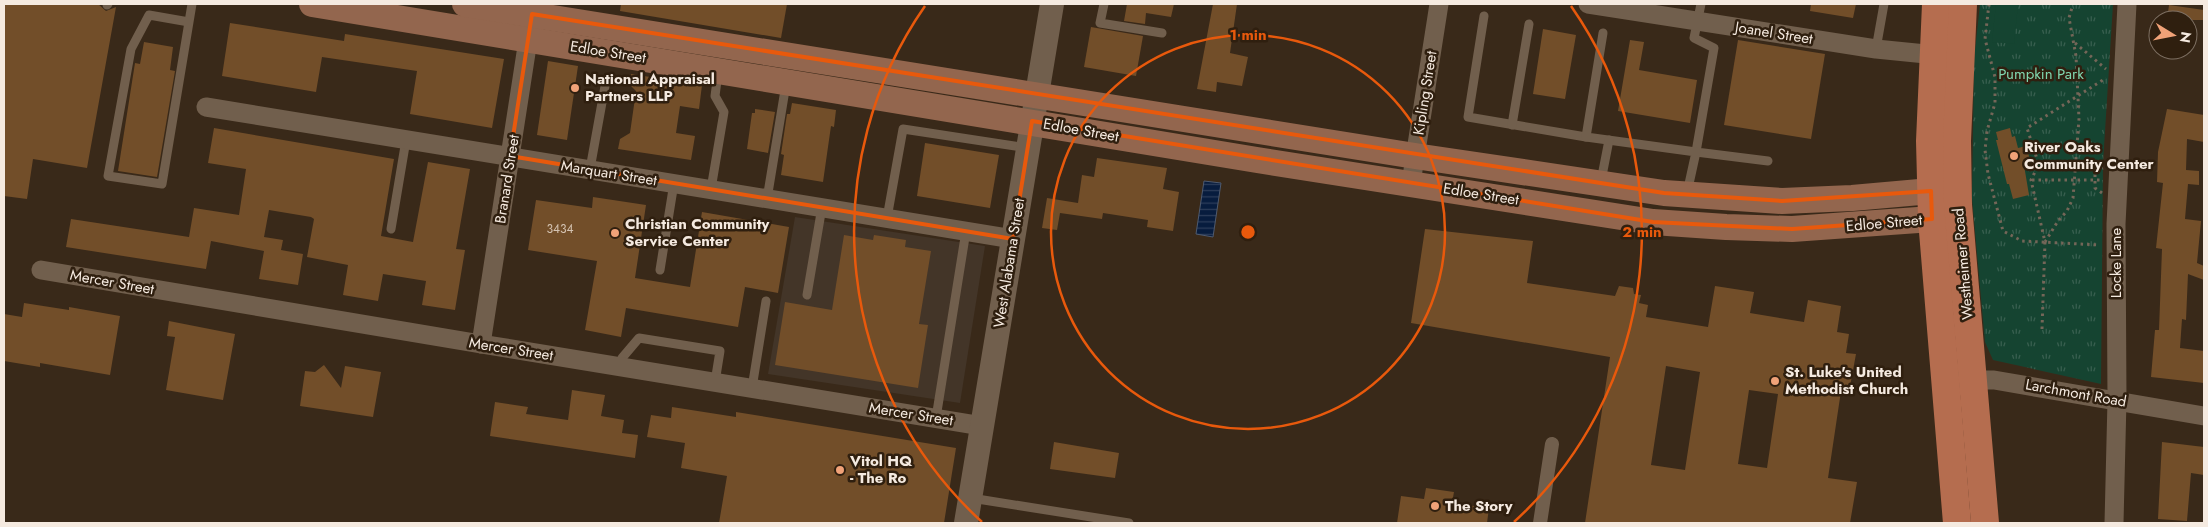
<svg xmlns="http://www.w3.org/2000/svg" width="2208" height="527" font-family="Jost,sans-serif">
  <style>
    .commercial { fill: #433528 }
    .grass { fill: url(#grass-tufts) }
    .pitch { fill: #154431 }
    .water { fill: url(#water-rules); stroke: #4e5a6f }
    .building { fill: #724e29; fill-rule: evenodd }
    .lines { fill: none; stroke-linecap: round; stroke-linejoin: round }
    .path { stroke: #746658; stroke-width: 3; stroke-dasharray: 2.5 4; stroke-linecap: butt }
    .service { stroke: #715f4d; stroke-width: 9 }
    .pedestrian { stroke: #715f4d; stroke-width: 14 }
    .minor { stroke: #715f4d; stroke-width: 19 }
    .tertiary { stroke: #715f4d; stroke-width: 24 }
    .secondary { stroke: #93664e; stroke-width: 26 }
    .primary { stroke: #b56d4f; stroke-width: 28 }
    .marked { fill: none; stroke: #e8590c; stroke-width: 4; stroke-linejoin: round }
    .ring { fill: none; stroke: #e8590c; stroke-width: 2.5 }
    .poi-dot { fill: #f0a278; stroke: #2f1f0f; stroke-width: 2 }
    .labels { text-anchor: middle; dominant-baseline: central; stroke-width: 5; stroke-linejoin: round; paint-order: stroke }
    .number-label { font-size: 12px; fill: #d4c3b2 }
    .street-label { font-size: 15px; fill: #f5eae0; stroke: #2f1f0f }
    .park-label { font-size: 15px; fill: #80d6af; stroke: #2f1f0f }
    .poi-label { font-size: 15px; font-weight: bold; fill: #f5eae0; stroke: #2f1f0f; text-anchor: start }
    .centre { fill: #e8590c; stroke: #2f1f0f; stroke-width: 2.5 }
    .ring-label { font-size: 15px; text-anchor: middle; font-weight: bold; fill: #e8590c; stroke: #2f1f0f; stroke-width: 5; stroke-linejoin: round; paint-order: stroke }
  </style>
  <defs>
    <pattern id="grass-tufts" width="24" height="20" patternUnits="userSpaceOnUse" patternTransform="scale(1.25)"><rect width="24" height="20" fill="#154431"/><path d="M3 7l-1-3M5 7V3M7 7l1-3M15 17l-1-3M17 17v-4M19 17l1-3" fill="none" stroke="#385f4f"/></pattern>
    <pattern id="water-rules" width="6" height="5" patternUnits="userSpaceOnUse" patternTransform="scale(1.25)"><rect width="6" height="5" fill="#071c3e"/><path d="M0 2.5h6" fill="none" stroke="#2c3d5a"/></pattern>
  </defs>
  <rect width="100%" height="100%" fill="#392919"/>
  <!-- commercial -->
  <path class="commercial" d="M795 217 985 246 960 403 768 374Z"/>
  <!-- grass -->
  <path class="grass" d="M1980 4H2113L2103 163 2101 384 1993 360 1985 342 1972 198 1974 60Z"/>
  <!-- pitch -->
  <path class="pitch" d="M1996 4H2018L2014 44 1992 42Z"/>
  <!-- water -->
  <path class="water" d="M1204 181 1221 183 1213 237 1196 234Z"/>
  <!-- building -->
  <g class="building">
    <path d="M4 4H98L106 11 116 7 87 168 33 159 27 199 4 196Z"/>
    <path d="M621 4H787L781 38 620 11Z"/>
    <path d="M1127 4H1174L1171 17 1146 13 1145 24 1124 21Z"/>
    <path d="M1213 4H1237L1230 53 1248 57 1242 86 1217 82 1216 92 1197 89Z"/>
    <path d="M1811 4H1856L1853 18 1810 11Z"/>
    <path d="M2169 5 2204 10V20H2167Z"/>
    <path d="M230 23 344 41 345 34 504 59 492 128 410 114 417 71 322 57 316 92 222 76Z"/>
    <path d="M1091 27 1143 36 1136 76 1084 67Z"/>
    <path d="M1543 29 1576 35 1565 99 1533 94Z"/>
    <path d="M1630 40 1644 42 1639 70 1697 80 1690 123 1618 111Z"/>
    <path d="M1738 40 1825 54 1811 139 1724 125Z"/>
    <path d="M144 42 173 47 170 70 175 71 157 177 118 171 135 63 140 64Z"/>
    <path d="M548 61 578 66 567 140 537 135Z"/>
    <path d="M631 74 702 85 699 109 680 106 676 133 695 136 691 160 618 149 620 139 630 133 636 91 630 85Z"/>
    <path d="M792 103 836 110 834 127 831 126 823 182 781 175 784 155 781 154 787 114H790Z"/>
    <path d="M755 109 775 112 768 153 747 149 752 113H755Z"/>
    <path d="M2167 109 2204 115V142L2187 139 2186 170 2199 171V185L2188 184 2185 219 2201 221 2197 263 2204 266V280L2188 274 2186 320 2182 319 2180 348 2204 351V383L2151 377 2155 330H2159L2162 249 2156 248 2163 183 2157 182 2158 152Z"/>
    <path d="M214 128 394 159 381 236 413 242 428 162 470 169 456 249 465 250 455 310 422 305 426 281 383 274 378 301 343 295 348 265 307 257 314 219 311 217 269 210 264 237 283 240 281 250 303 254 298 285 259 279 264 251 211 241 206 269 66 247 71 219 189 237 194 208 239 215 246 169 208 163Z"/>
    <path d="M2010 128 2012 137 2015 136 2018 148 2026 146 2031 163 2024 165 2029 195 2013 199 2009 184H2007L1996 140H1998L1996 132Z"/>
    <path d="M925 143 999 155 990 208 917 196Z"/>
    <path d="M1097 158 1167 168 1163 189 1179 192 1173 231 1147 227 1148 220 1103 213 1102 219 1060 213 1057 230 1042 228 1047 198 1078 203 1082 175 1094 177Z"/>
    <path d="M593 197 646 205 635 278 690 287 702 212 789 227 778 293 745 287 738 327 626 308 621 337 585 330 597 261 528 250 536 200 592 208Z"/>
    <path d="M1425 229 1533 241 1527 283 1615 296 1619 286 1633 288 1634 294 1641 295 1639 303 1648 305 1646 317 1708 327 1715 286 1754 292 1750 313 1804 322 1808 300 1841 306 1837 332 1849 334 1846 353 1856 354 1849 392 1841 391 1828 478 1857 482 1850 523H1585L1610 357 1411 323ZM1666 366 1700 372 1685 470 1651 465ZM1749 390 1778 394 1767 468 1738 464Z"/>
    <path d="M844 235 873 240 874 235 906 240 905 247 931 251 919 324 928 325 918 388 775 365 785 302 832 310Z"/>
    <path d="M24 303 69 310V307L120 316 110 375 40 363V367L4 361V314L22 317Z"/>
    <path d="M169 321 235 334 223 400 166 390 175 337 167 336Z"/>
    <path d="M324 365 341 388 345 366 381 372 373 417 300 406 305 371 315 372Z"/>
    <path d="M572 390 605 395 601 416 624 420 622 433 638 435 635 458 490 436 495 402 528 407 526 414 568 420Z"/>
    <path d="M672 407 736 417V412L956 448 944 523H719L727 476 681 468 685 443 647 437 651 415 671 418Z"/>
    <path d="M1054 442 1119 453 1115 478 1050 469Z"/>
    <path d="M2162 442 2204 447V475L2191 473 2187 521 2158 519Z"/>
    <path d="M1426 488 1454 492 1452 503 1489 508 1487 523H1397L1401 496 1424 499Z"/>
  </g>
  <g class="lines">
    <!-- path -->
    <g class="path">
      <path d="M1989 4 1985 39 1995 77V103L1987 131 1985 150 1988 174 2003 231 2022 241 2100 245"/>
      <path d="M2075 43 2106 69"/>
      <path d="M2032 180H2103"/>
      <path d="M2102 193 2095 188V174L2097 170 2103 168"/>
      <path d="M2045 242 2058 221 2067 211 2073 198 2079 119 2076 56 2069 18 2073 4"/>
      <path d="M2042 329 2045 242 2031 180 2037 168V159L2027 128 2106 78"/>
    </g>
    <!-- service -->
    <g class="service">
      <path d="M1104 4 1100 23 1162 33"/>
      <path d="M1701 4 1694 38 1714 48 1696 152 1768 161"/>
      <path d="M107 5 108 4"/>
      <path d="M1484 16 1468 117 1586 137"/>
      <path d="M189 22 149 15 131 49 108 176 162 184 192 4"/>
      <path d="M1603 33 1586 137 1696 152 1687 193"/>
      <path d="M1876 49 1884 4"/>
      <path d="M1512 125 1529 24"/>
      <path d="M590 169 605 86"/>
      <path d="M1601 181 1609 140"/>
      <path d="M711 189 724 112 715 96 718 73"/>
      <path d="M767 199 786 84"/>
      <path d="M887 218 903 129 1028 148"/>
      <path d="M391 229 406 140"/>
      <path d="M660 270 674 183"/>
      <path d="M807 295 822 207"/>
      <path d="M621 367 622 358 639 338 720 351 715 382"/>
      <path d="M752 388 766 301"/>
      <path d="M936 418 966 231"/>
      <path d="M971 498 1129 523"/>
    </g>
    <!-- pedestrian -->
    <path class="pedestrian" d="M1540 523 1552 444"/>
    <!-- minor -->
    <g class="minor">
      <path d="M1588 4 1876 49 1946 56"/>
      <path d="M206 107 1013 239"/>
      <path d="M1411 183 1439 4"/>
      <path d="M41 270 481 344 982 426"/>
      <path d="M481 344 530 27"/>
      <path d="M1961 380H1994L2204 416"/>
      <path d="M2114 523 2117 400 2116 224 2127 4"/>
    </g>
    <!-- tertiary -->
    <path class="tertiary" d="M966 523 1052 4"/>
    <!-- secondary -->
    <g class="secondary">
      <path d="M312 4 1257 160 1653 222 1726 227 1792 229 1932 219 1951 209"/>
      <path d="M465 4 1415 156 1664 193 1782 201 1852 198 1931 191 1951 202"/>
    </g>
    <!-- primary -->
    <g class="primary">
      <path d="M1936 4 1930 141 1932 219 1957 523"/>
      <path d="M1963 4 1957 141 1958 205 1985 523"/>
    </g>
  </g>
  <!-- marked area -->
  <path class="marked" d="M532 14 1664 193 1782 201 1931 191 1932 219 1792 229 1653 222 1032 121 1013 239 510 156Z"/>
  <!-- distance rings -->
  <g class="ring">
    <circle cx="1248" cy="232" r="197"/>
    <path d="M982 522A394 394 0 0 1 925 6M1571 6A394 394 0 0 1 1514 522"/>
  </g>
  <!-- markers -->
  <g class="poi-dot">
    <circle cx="575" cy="88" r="5"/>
    <circle cx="2014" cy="156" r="5"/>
    <circle cx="615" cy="233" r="5"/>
    <circle cx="1775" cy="381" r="5"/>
    <circle cx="840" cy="470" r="5"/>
    <circle cx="1435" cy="506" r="5"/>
  </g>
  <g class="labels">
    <!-- number labels -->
    <g class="number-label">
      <text x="560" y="229">3434</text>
    </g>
    <!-- street labels -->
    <g class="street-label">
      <text transform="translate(1774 33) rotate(9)">Joanel Street</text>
      <text transform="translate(608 52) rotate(9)">Edloe Street</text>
      <text transform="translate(1425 93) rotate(-81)">Kipling Street</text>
      <text transform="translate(1081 130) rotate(10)">Edloe Street</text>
      <text transform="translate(609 173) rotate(9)">Marquart Street</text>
      <text transform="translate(507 179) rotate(-81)">Branard Street</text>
      <text transform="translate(1481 194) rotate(9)">Edloe Street</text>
      <text transform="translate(1884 223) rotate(-5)">Edloe Street</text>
      <text transform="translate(1009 263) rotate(-81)">West Alabama Street</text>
      <text transform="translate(2116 263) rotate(-90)">Locke Lane</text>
      <text transform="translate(1963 264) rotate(-95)">Westheimer Road</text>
      <text transform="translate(112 282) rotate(10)">Mercer Street</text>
      <text transform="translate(511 349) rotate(9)">Mercer Street</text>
      <text transform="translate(2076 393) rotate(10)">Larchmont Road</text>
      <text transform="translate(911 414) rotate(9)">Mercer Street</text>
    </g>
    <!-- park labels -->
    <g class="park-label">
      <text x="2041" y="74">Pumpkin Park</text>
    </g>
    <!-- poi labels -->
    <g class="poi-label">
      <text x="585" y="79">National Appraisal<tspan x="585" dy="17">Partners LLP</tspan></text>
      <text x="2024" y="147">River Oaks<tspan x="2024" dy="17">Community Center</tspan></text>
      <text x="625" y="224">Christian Community<tspan x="625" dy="17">Service Center</tspan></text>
      <text x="1785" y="372">St. Luke's United<tspan x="1785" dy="17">Methodist Church</tspan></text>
      <text x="850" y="461">Vitol HQ<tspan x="850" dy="17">- The Ro</tspan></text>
      <text x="1445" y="506">The Story</text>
    </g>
  </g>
  <circle cx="1248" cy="232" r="8" class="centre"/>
  <g class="ring-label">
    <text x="1248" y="40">1 min</text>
    <text x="1642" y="237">2 min</text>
  </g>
  <!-- border -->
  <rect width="2208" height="527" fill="none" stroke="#f5eae0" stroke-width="10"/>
  <!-- north arrow -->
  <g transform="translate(2173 35) rotate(100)"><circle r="24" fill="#2f1f0f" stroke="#7e7063"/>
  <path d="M0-4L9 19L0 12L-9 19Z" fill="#f0a278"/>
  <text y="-8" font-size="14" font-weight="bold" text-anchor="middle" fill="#f5eae0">N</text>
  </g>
</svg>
